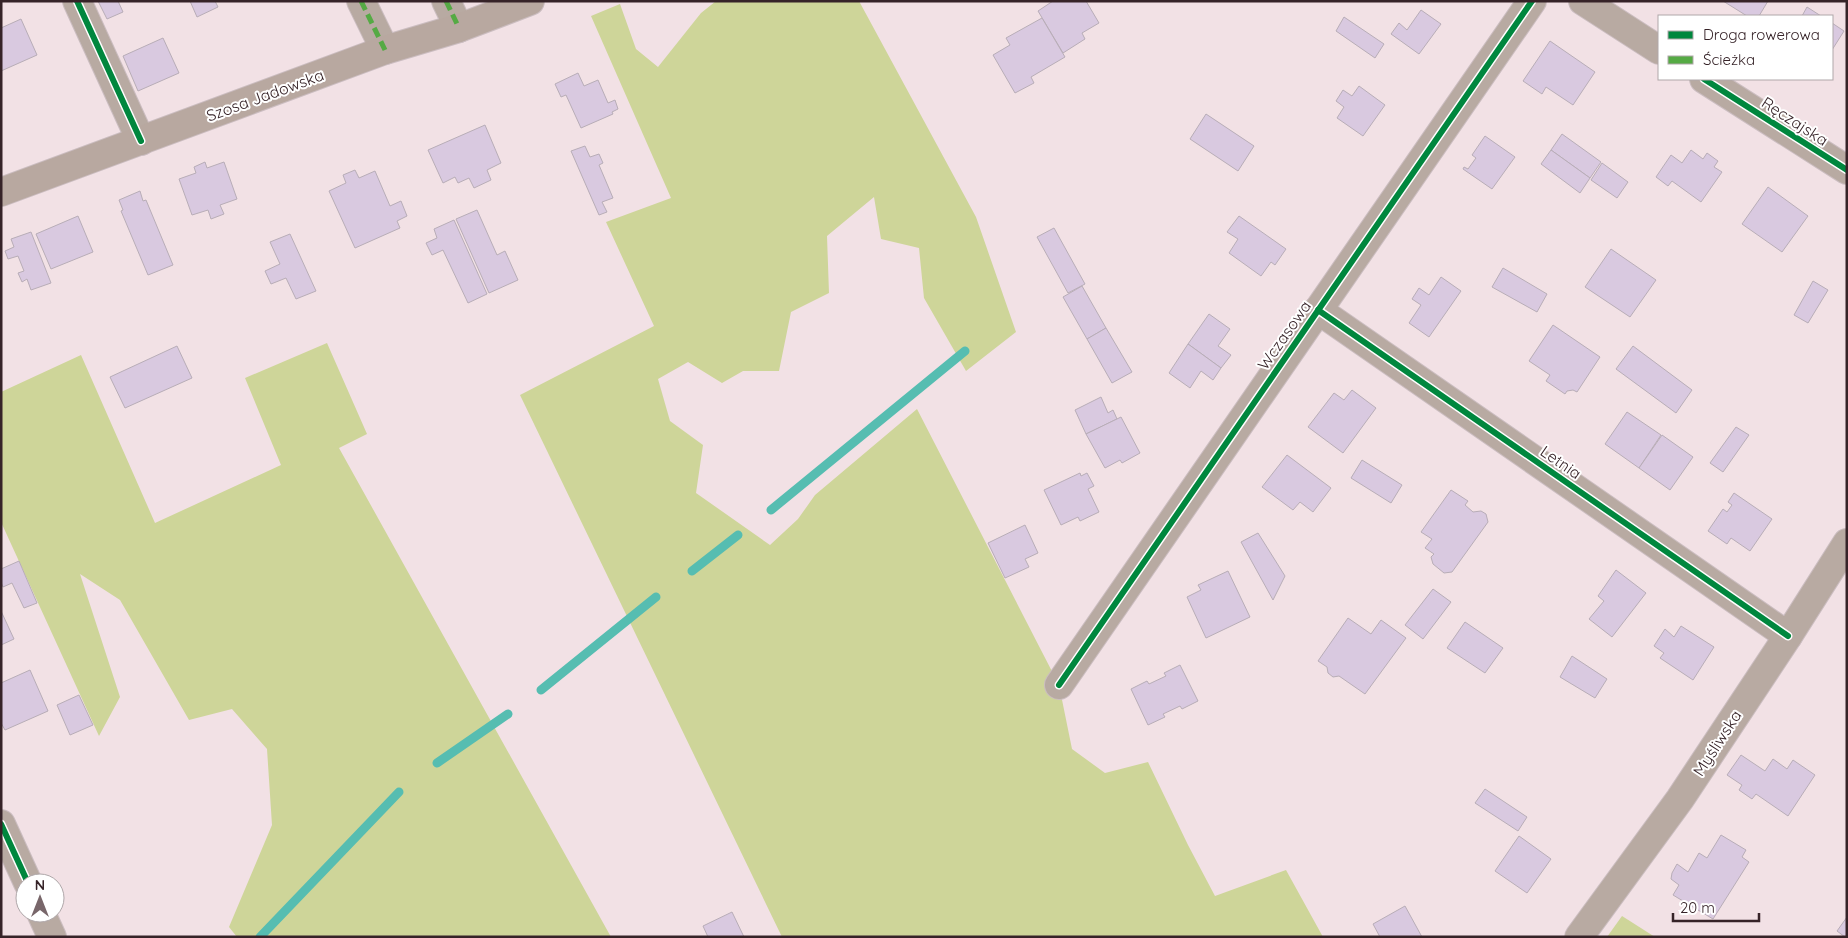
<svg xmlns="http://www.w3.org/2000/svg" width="1848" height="938" font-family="Quicksand,sans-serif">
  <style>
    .green { fill: #ced599 }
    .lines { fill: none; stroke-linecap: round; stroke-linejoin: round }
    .stream { stroke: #56bdb1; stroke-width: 9 }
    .building { fill: #d9c9e0; stroke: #b8adb7 }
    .street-casing { stroke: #cbbdc0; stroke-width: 30 }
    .secondary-casing { stroke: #cbbdc0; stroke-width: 30 }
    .street { stroke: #b8aaa2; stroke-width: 28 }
    .secondary { stroke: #b8a8a0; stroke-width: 28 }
    .quiet { stroke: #5a4; stroke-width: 5; stroke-dasharray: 10 5; stroke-linecap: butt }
    .cycleway-casing { stroke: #fff; stroke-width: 9 }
    .cycleway { stroke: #00873e; stroke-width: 6 }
    .labels { text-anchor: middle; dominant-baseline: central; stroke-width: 4; stroke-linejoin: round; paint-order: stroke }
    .street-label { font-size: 16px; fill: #362328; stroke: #fff }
  </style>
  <rect width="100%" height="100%" fill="#f2e1e5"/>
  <!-- green -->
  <g class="green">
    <path d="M716 1H859L976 217 1016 332 966 371 924 298 919 248 881 239 874 197 827 236 829 293 791 312 779 371H743L722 383 688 362 658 379 670 421 703 445 696 493 770 545 798 519 815 495 917 409 1059 685 1072 749 1105 773 1148 762 1188 845 1215 896 1286 870 1323 937H782L520 395 654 326 606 222 671 198 591 16 620 4 636 49 658 67 701 13Z"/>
    <path d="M327 343 367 434 339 448 611 937H237L229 927 272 825 267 749 232 709 189 720 120 600 80 574 120 697 99 736 1 522V392L81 355 155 523 281 465 245 378Z"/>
    <path d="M1622 916 1655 937H1607Z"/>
  </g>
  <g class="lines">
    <!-- stream -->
    <g class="stream">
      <path d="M771 510 965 351"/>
      <path d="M692 571 738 535"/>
      <path d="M541 690 656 597"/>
      <path d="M437 763 508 714"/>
      <path d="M260 937 399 792"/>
    </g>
  </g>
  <!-- building -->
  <g class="building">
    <path d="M98 1H118L123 12 107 19Z"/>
    <path d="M190 1H215L218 7 197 17Z"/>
    <path d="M1053 1H1086L1099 23 1082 33 1085 39 1063 53 1038 11Z"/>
    <path d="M1723 1H1768L1759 16H1747Z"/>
    <path d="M1807 7 1821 16H1802Z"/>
    <path d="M1421 10 1441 24 1419 54 1391 34 1399 23 1407 30Z"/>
    <path d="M1344 17 1384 44 1375 58 1336 31Z"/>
    <path d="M1042 18 1065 57 1031 77 1034 83 1015 93 993 55 1010 45 1006 38Z"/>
    <path d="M21 19 37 55 1 71V28Z"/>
    <path d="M1832 23 1844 31 1832 50Z"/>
    <path d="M163 38 179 73 138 91 123 56Z"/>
    <path d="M1550 41 1595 72 1573 105 1546 87 1542 94 1523 81Z"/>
    <path d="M578 73 584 86 598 80 608 103 615 100 618 109 612 112 613 114 581 128 566 95 561 97 555 84Z"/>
    <path d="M1359 86 1385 105 1363 136 1337 118 1344 107 1336 101 1343 90 1352 96Z"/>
    <path d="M1206 114 1254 146 1238 171 1190 139Z"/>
    <path d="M485 125 501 163 487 170 491 180 474 188 469 178 458 183 455 177 443 183 428 150Z"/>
    <path d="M1562 134 1601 162 1590 178 1551 150Z"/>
    <path d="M1485 136 1515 157 1492 189 1463 169 1464 167 1468 169 1476 158 1472 155Z"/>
    <path d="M585 146 590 157 599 154 603 163 599 165 613 198 602 202 607 212 599 215 571 151Z"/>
    <path d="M1551 150 1590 178 1580 193 1541 164Z"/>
    <path d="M1691 150 1703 159 1707 153 1718 161 1714 167 1722 172 1701 202 1672 181 1668 186 1656 177 1671 155 1682 163Z"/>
    <path d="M205 162 207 168 224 162 237 199 220 205 224 214 211 219 208 210 192 215 179 179 196 173 194 167Z"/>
    <path d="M1602 163 1628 182 1617 198 1591 180Z"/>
    <path d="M355 170 359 178 375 171 390 206 401 201 407 216 397 221 400 228 355 248 329 191 346 183 343 175Z"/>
    <path d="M1768 187 1808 216 1782 252 1742 224Z"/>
    <path d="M140 191 143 201 146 200 173 265 148 275 121 211 123 210 119 200Z"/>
    <path d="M477 210 497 255 505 251 518 280 489 293 456 219Z"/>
    <path d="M78 216 93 252 51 269 36 234Z"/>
    <path d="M1239 216 1286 249 1275 265 1271 262 1261 276 1229 253 1238 239 1227 232Z"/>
    <path d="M454 220 487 294 468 303 443 250 432 255 426 243 437 238 434 229Z"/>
    <path d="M1054 228 1085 284 1068 293 1037 237Z"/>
    <path d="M31 232 51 283 31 290 27 279 22 282 18 273 24 271 18 256 8 259 5 251 14 247 11 239Z"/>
    <path d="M290 234 316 291 296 299 286 278 271 284 265 271 280 264 270 242Z"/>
    <path d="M1611 249 1656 280 1630 317 1585 287Z"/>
    <path d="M1503 268 1547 294 1537 312 1492 287Z"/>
    <path d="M1441 277 1461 291 1429 337 1409 323 1421 305 1412 299 1419 288 1429 295Z"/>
    <path d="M1813 281 1828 290 1808 323 1794 315Z"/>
    <path d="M1082 286 1106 328 1087 339 1063 297Z"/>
    <path d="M1209 314 1230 329 1218 346 1231 355 1221 368 1188 344Z"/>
    <path d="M1553 325 1600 357 1577 392 1573 390 1567 391 1565 394 1546 381 1550 375 1529 361Z"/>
    <path d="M1106 328 1132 372 1112 383 1087 339Z"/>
    <path d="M1188 344 1221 368 1213 380 1201 371 1190 388 1169 373Z"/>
    <path d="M177 346 192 378 125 408 110 377Z"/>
    <path d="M1633 346 1692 390 1676 413 1616 369Z"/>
    <path d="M1352 390 1376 408 1343 453 1308 427 1334 393 1344 400Z"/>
    <path d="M1101 397 1108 413 1113 410 1117 419 1086 434 1075 410Z"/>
    <path d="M1627 412 1661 435 1639 468 1605 444Z"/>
    <path d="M1121 417 1140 453 1122 463 1120 460 1105 468 1086 434Z"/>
    <path d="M1736 427 1749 435 1723 472 1710 463Z"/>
    <path d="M1662 435 1693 457 1670 490 1639 468Z"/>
    <path d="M1287 455 1331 488 1313 512 1300 502 1293 510 1262 487Z"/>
    <path d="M1362 460 1402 485 1391 503 1351 478Z"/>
    <path d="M1080 473 1081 476 1087 473 1094 486 1088 489 1099 512 1080 521 1078 517 1061 525 1044 490Z"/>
    <path d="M1451 490 1468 501 1465 505 1473 512 1481 511 1486 514 1488 522 1452 572 1444 573 1433 564 1431 557 1434 554 1425 548 1432 539 1421 532Z"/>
    <path d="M1734 493 1772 519 1750 551 1731 538 1727 544 1708 531 1723 509 1727 512 1732 505 1728 502Z"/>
    <path d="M1025 525 1038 553 1025 559 1029 567 1005 578 988 543Z"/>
    <path d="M1258 533 1285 576 1273 600 1241 542Z"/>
    <path d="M19 561 37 603 24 608 12 583 3 587 1 582V569Z"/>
    <path d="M1616 570 1646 593 1612 637 1589 619 1604 601 1598 596Z"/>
    <path d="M1228 571 1250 617 1206 638 1187 597 1201 590 1198 585Z"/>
    <path d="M1433 589 1451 602 1423 639 1405 625Z"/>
    <path d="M1 611 14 639 1 645Z"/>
    <path d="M1348 618 1371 634 1381 620 1406 638 1365 694 1339 676 1333 677 1328 673 1327 667 1318 661Z"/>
    <path d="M1465 622 1503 648 1485 673 1447 648Z"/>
    <path d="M1681 626 1714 647 1693 680 1660 658 1664 653 1654 646 1665 629 1674 637Z"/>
    <path d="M1572 656 1607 679 1595 698 1560 677Z"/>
    <path d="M1180 665 1198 701 1182 709 1180 706 1163 714 1165 717 1148 725 1131 689 1147 681 1149 684 1166 676 1164 673Z"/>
    <path d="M30 670 48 711 5 730 1 723V683Z"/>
    <path d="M79 695 93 725 70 735 57 705Z"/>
    <path d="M1741 755 1765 771 1773 759 1787 769 1793 760 1815 775 1788 816 1756 794 1752 799 1739 790 1742 785 1727 775Z"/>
    <path d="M1485 789 1527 817 1518 831 1475 803Z"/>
    <path d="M1721 835 1746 850 1742 857 1749 862 1713 919 1673 895 1679 885 1671 879 1672 873 1677 864 1688 872 1699 853 1707 858Z"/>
    <path d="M1519 836 1551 859 1527 893 1495 871Z"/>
    <path d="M1405 906 1422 937H1380L1373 924Z"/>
    <path d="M732 912 744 937H708L703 926Z"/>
    <path d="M1847 917V937H1845L1837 931Z"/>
  </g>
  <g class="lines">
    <defs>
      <g id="street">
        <path d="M77 1 141 141"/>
        <path d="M361 1 385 50"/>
        <path d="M446 1 459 28"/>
        <path d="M1583 1 1659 50"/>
        <path d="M1704 79 1847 170"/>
        <path d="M1318 310 1788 636"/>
        <path d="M1059 685 1532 1"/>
        <path d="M1 824 28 883"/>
        <path d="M41 913 52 937"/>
        <path d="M1579 937 1680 799 1788 636 1847 543"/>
      </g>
      <path id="secondary" d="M1 192 385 50 459 28 530 1"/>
    </defs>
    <!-- street casing -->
    <use href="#street" class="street-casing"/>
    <!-- secondary casing -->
    <use href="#secondary" class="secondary-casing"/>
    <!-- street -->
    <use href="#street" class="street"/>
    <!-- secondary -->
    <use href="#secondary" class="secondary"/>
    <!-- quiet -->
    <g class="quiet">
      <path d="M361 1 385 50"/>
      <path d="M446 1 459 28"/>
    </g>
    <defs>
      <g id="cycleway">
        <path d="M77 1 141 141"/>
        <path d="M1704 79 1847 170"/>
        <path d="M1318 310 1788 636"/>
        <path d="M1059 685 1532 1"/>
        <path d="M1 824 28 883"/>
      </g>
    </defs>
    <!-- cycleway casing -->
    <use href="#cycleway" class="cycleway-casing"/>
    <!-- cycleway -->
    <use href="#cycleway" class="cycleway"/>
  </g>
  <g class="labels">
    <!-- street labels -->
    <g class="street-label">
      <text transform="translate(265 95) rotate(-20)">Szosa Jadowska</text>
      <text transform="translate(1795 121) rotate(33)">Ręczajska</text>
      <text transform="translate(1284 335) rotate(-55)">Wczasowa</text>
      <text transform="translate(1561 462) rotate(35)">Letnia</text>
      <text transform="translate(1717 743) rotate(-57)">Myśliwska</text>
    </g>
  </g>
  <!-- border -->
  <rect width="1848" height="938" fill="none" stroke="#362328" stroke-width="5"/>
  <!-- legend -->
  <rect x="1658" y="15" width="175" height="65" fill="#ffffff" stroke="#afa7a9"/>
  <rect x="1668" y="31" width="25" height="8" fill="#00873e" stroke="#afa7a9"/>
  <text x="1703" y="40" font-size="15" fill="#362328">Droga rowerowa</text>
  <rect x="1668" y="56" width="25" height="8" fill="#55aa44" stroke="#afa7a9"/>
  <text x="1703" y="65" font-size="15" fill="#362328">Ścieżka</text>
  <!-- north arrow -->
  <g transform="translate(40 898)"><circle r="24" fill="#ffffff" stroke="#afa7a9"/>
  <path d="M0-4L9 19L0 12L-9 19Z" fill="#78666a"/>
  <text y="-8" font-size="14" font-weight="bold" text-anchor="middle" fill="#362328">N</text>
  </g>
  <!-- scale -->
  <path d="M1673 913v8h86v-8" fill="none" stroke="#362328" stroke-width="2.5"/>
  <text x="1680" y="913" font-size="15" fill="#362328" stroke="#ffffff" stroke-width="4" paint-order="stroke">20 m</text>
</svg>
